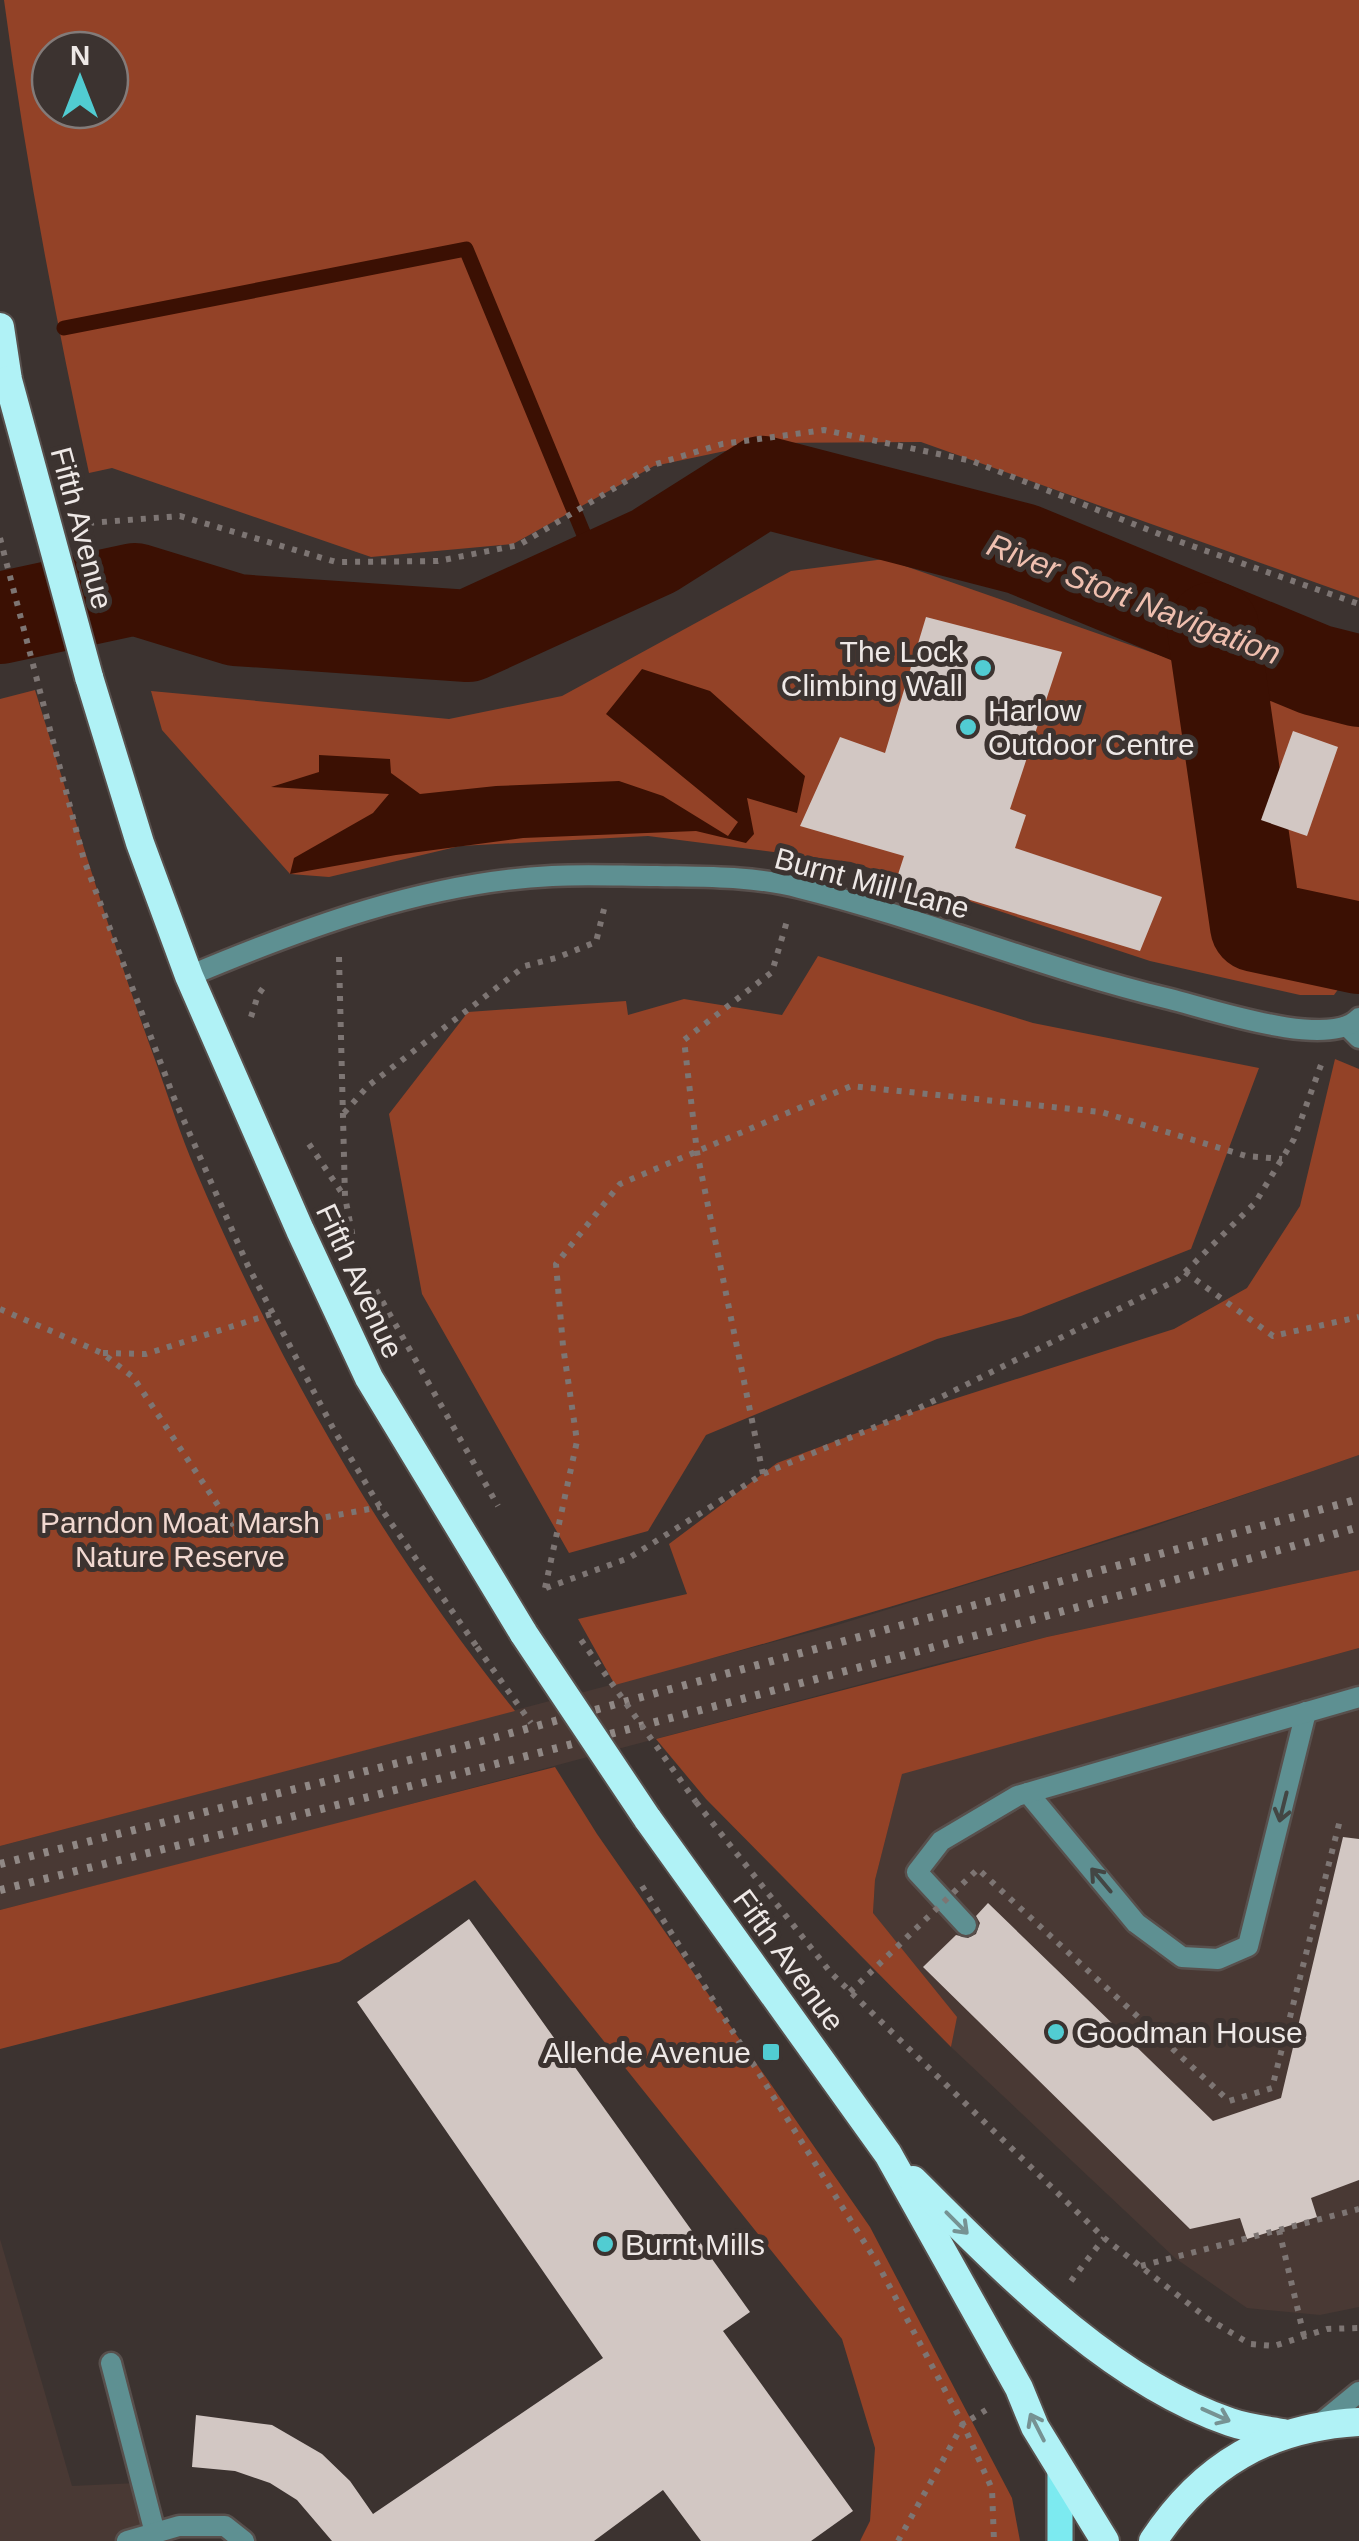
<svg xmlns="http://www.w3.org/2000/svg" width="1359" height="2541" font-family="Arial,sans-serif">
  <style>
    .built { fill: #493934 }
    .green { fill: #934227; fill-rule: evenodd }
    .water { fill: #3b1003 }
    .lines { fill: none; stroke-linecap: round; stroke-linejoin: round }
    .stream { stroke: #3b1003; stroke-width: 15 }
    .river { stroke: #3b1003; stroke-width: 92 }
    .building { fill: #d2c7c3 }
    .service-casing { stroke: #58504d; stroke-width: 25 }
    .minor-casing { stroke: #58504d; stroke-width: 25 }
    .primary-casing { stroke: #58504d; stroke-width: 30 }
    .trunk-casing { stroke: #58504d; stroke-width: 32 }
    .path { stroke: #7d7573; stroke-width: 6; stroke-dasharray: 5 8; stroke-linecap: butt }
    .service { stroke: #5e9092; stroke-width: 20 }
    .minor { stroke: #5e9092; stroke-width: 20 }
    .primary { stroke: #7ceaf0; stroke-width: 25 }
    .trunk { stroke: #b0f2f6; stroke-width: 28 }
    .rail { stroke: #908885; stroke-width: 8; stroke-dasharray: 5 10; stroke-linecap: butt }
    .trunk-bridge-casing { stroke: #58504d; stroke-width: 32; stroke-linecap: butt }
    .path-bridge { stroke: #7d7573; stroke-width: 6; stroke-dasharray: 5 8; stroke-linecap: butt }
    .trunk-bridge { stroke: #b0f2f6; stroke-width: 28 }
    .oneway { stroke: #434644 }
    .oneway2 { stroke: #769293 }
    .poi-dot { fill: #51ccd2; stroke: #3c3330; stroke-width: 4 }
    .labels { text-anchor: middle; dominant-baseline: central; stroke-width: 10; stroke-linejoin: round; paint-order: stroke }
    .street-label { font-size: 30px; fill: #eee8e6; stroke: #3c3330 }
    .poi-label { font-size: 30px; fill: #eee8e6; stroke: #3c3330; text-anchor: start }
    .park-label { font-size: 30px; fill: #f1d8d0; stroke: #3c3330 }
    .water-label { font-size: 32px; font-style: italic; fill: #efbfaf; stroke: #3c3330 }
  </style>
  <rect width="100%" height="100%" fill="#3c3330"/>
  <!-- built -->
  <g class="built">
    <path d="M1359 1455V1570L1047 1637 944 1662 306 1832 0 1910V1846L834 1626 1140 1531Z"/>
    <path d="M1359 1648V2307L1320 2315 1247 2308 1175 2258 951 2047 956 2017 873 1914 875 1880 902 1773Z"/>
    <path d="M0 2239 72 2486 138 2483 156 2541H0Z"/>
  </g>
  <!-- green -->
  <g class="green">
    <path d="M4 0H1359V598L921 442 763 443 654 466 513 544 371 557 112 468 89 473C55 316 25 159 4 0ZM50 50H110V110H50Z"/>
    <path d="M885 559 1359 725V930L1350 973 1334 995H1300L1150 961 851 862 648 836 460 846 329 877 290 874 162 730 151 691 449 719 562 696 791 571Z"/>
    <path d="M35 690C73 813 110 936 154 1057 168 1095 180 1134 196 1171 278 1363 384 1549 515 1711L0 1846V699Z"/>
    <path d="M818 956 1033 1023 1259 1068 1191 1249 1021 1316 937 1339 706 1435 648 1531 569 1553 422 1294 389 1114 468 1012 626 1001 628 1015 684 999 782 1015Z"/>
    <path d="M1335 1059 1359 1069V1455C1114 1541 866 1617 615 1685L578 1619 687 1594 669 1544 777 1463 913 1412 1174 1329 1247 1288 1300 1206Z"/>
    <path d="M1359 1570V1648L902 1774 875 1880 873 1913 957 2017 951 2047 706 1799 656 1739 1047 1637Z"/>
    <path d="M555 1767 597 1834 870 2227 1012 2498 1020 2541H860L870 2521 875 2448 842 2339 475 1880 339 1962 0 2049V1910Z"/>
  </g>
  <!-- water -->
  <path class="water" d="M642 669 710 691 805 776 797 813 747 798 754 834 746 843 696 831 523 838 396 855 290 874 294 858 373 813 389 794 271 787 319 772V755L390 759 391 773 420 794 496 786 619 781 663 796 728 836 738 822 606 714Z"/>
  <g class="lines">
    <!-- stream -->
    <path class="stream" d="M64 328 466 249 601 576"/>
    <!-- river -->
    <g class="river">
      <path d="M0 618 135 589 236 620 468 636 654 551 763 482 1022 549 1316 670 1359 681"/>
      <path d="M1213 628 1256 926 1359 948"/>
    </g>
  </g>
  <!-- building -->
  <g class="building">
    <path d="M926 617 1062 652 1010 809 1026 815 1015 848 1162 897 1140 951 957 896 950 911 893 890 904 856 800 826 840 737 885 753Z"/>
    <path d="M1293 731 1338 747 1307 836 1261 820Z"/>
    <path d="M1343 1837 1359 1839V2180L1311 2198 1317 2217 1247 2239 1240 2218 1190 2229 923 1967 956 1935 968 1938 976 1934 980 1923 976 1916 988 1903 1213 2121 1281 2098Z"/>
    <path d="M469 1919 750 2312 723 2331 853 2511 811 2541H701L663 2490 594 2541H332L297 2500 270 2483 235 2471 192 2467 196 2415 272 2425 322 2454 350 2481 373 2514 603 2358 357 2002Z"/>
  </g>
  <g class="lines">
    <defs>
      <g id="service">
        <path d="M1348 1027 1359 1038"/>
        <path d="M1028 1793 1136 1923 1182 1957 1218 1959 1248 1946 1306 1712"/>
        <path d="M966 1925 917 1872 941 1841 1017 1796 1359 1697"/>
        <path d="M111 2363 155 2533"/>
        <path d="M127 2541 179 2526H225L244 2541"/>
      </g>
      <g id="minor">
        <path d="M189 976C303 928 427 882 552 876 587 874 622 876 657 876 704 877 755 876 800 888 925 919 1045 969 1170 999 1210 1009 1329 1050 1359 1018"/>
        <path d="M1320 2424 1359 2392"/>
      </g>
      <path id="primary" d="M1060 2468V2541"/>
      <g id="trunk">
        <path d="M0 327 8 380"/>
        <path d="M89 677 140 843 189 976 300 1230 369 1378 524 1634"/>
        <path d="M647 1818 888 2154 1019 2388 1035 2427 1105 2541"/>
        <path d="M913 2180C1003 2269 1108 2380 1230 2422 1247 2428 1266 2430 1283 2433"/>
        <path d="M1153 2541C1203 2465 1269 2427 1359 2422"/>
      </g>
    </defs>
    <!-- service casing -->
    <use href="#service" class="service-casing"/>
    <!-- minor casing -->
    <use href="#minor" class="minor-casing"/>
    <!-- primary casing -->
    <use href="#primary" class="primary-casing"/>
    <!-- trunk casing -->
    <use href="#trunk" class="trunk-casing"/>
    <!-- path -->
    <g class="path">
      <path d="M89 523 180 516 336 562 438 561 519 545 653 465 722 444 824 430 972 461 1172 539 1359 604"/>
      <path d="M0 538 84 860 174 1098 248 1266 334 1430 380 1507 477 1647"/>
      <path d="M339 957 345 1197 355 1248"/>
      <path d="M251 1017 258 995 266 984"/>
      <path d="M344 1113 368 1086 525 966 556 958 596 942 604 909"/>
      <path d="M309 1144 344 1196"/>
      <path d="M1185 1272 1273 1336 1359 1317"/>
      <path d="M376 1290 498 1506"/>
      <path d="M0 1309 102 1353 133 1377 237 1534 380 1507"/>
      <path d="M103 1353 146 1354 271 1314"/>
      <path d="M763 1474 697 1152 684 1040 772 972 787 921"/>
      <path d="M545 1588 577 1441 563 1346 556 1264 620 1184 851 1086 1101 1112 1246 1156 1282 1159"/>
      <path d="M546 1588 629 1558 763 1474 911 1412 1177 1280 1255 1203 1294 1139 1321 1065"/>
      <path d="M696 1802 831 1973 1104 2238 1207 2318 1250 2344 1274 2346 1327 2329 1359 2328"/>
      <path d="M642 1886 876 2261 963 2424 992 2489 994 2541"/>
      <path d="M1279 2230 1304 2336"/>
      <path d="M1141 2266 1359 2209"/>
      <path d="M1071 2281 1104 2238"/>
      <path d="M898 2541 963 2424 986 2410"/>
    </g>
    <!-- service -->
    <use href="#service" class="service"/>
    <!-- minor -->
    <use href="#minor" class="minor"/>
    <!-- primary -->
    <use href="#primary" class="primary"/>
    <!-- trunk -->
    <use href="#trunk" class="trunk"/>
    <!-- rail -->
    <g class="rail">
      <path d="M0 1864 457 1748 1359 1499"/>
      <path d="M0 1890C455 1777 908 1658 1359 1527"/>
    </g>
    <defs>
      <g id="trunk-bridge">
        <path d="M8 380 89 677"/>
        <path d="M524 1634 647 1818"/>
      </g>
    </defs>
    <!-- trunk-bridge casing -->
    <use href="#trunk-bridge" class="trunk-bridge-casing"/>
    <!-- path-bridge -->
    <g class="path-bridge">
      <path d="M581 1640 696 1802"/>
      <path d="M477 1647 531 1723"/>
      <path d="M850 1992 978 1869 1229 2101 1272 2088 1340 1820"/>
    </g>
    <!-- trunk-bridge -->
    <use href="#trunk-bridge" class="trunk-bridge"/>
  </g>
  <!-- one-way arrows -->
  <defs><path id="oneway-shaft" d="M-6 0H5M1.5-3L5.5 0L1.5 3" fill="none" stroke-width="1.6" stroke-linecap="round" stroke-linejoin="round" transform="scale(2.5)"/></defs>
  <g class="oneway">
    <use href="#oneway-shaft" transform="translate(1283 1807) rotate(104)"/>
    <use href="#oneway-shaft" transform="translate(1101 1880) rotate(-130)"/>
  </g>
  <g class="oneway2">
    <use href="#oneway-shaft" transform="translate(957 2223) rotate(45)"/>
    <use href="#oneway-shaft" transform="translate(1216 2415) rotate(24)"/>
    <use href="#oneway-shaft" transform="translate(1037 2427) rotate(-117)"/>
  </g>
  <!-- markers -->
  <g class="poi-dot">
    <circle cx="983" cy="668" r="10"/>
    <circle cx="968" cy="727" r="10"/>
    <circle cx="1056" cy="2032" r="10"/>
    <rect x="761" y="2042" width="20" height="20" rx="5"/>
    <circle cx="605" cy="2244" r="10"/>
  </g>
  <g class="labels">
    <!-- street labels -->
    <g class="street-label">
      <text transform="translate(82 528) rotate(75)">Fifth Avenue</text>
      <text transform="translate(872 883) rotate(15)">Burnt Mill Lane</text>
      <text transform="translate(360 1281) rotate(65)">Fifth Avenue</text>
      <text transform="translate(789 1960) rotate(54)">Fifth Avenue</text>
    </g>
    <!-- poi labels -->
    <g class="poi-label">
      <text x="963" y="651" text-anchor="end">The Lock<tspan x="963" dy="34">Climbing Wall</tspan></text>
      <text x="988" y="710">Harlow<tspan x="988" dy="34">Outdoor Centre</tspan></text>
      <text x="1076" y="2032">Goodman House</text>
      <text x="751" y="2052" text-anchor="end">Allende Avenue</text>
      <text x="625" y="2244">Burnt Mills</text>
    </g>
    <!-- park labels -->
    <g class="park-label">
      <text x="180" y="1522">Parndon Moat Marsh<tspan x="180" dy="34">Nature Reserve</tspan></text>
    </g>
    <!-- water labels -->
    <g class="water-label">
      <text transform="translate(1134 599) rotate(21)">River Stort Navigation</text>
    </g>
  </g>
  <!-- north arrow -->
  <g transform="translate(80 80)"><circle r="48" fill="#3c3330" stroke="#837b79" stroke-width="2.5"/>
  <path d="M0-8L18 38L0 25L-18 38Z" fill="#51ccd2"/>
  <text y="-15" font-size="28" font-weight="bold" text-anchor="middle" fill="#eee8e6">N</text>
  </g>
</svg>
